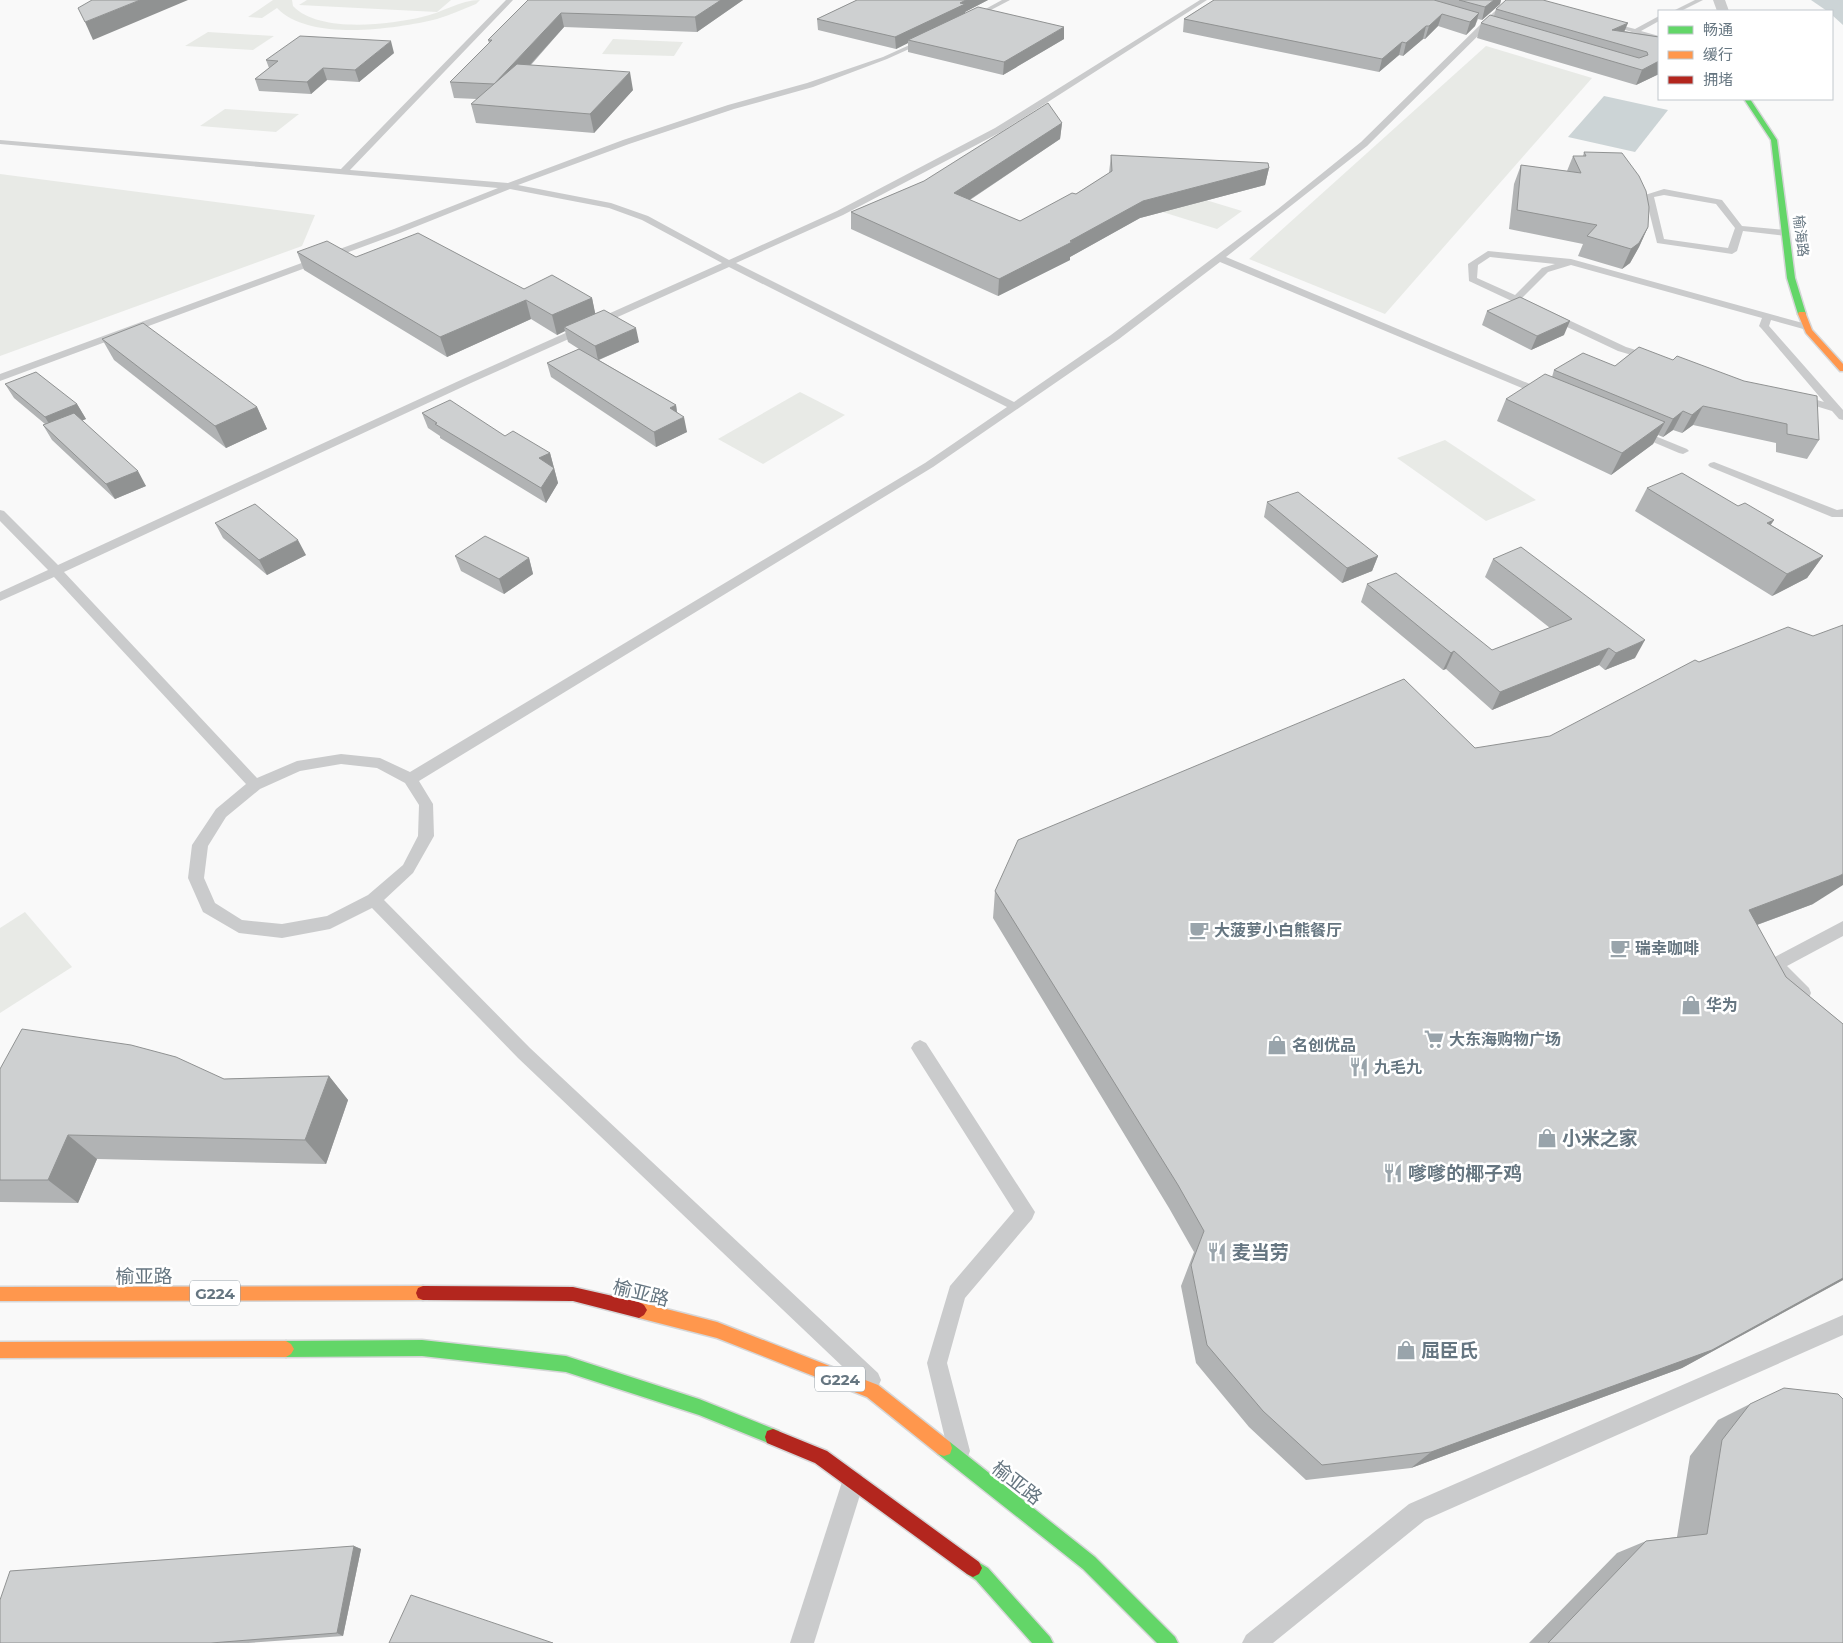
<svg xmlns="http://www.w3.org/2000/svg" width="1843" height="1643" font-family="Montserrat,'Noto Sans SC',sans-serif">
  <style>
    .green { fill: #e8eae6 }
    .water { fill: #ccd4d6 }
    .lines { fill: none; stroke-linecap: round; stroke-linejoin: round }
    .fast-casing { stroke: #d5d6d7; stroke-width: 3 }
    .slow-casing { stroke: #d5d6d7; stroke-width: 3 }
    .jam-casing { stroke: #d5d6d7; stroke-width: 3 }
    .lane { fill: #cacbcc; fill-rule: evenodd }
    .street { fill: #cacbcc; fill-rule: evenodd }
    .fast { fill: #63d668; fill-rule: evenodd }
    .slow { fill: #ff974d; fill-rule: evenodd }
    .jam { fill: #b3261e; fill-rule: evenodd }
    .wall { fill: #b1b3b4 }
    .shaded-wall { fill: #909292 }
    .building { fill: #ced0d1; stroke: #909292 }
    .labels { text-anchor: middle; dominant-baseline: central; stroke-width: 5; stroke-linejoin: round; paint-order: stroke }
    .far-street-label { font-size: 14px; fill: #667681; stroke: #fff }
    .shield { fill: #fff; stroke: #949fa7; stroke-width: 1 }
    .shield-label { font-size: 15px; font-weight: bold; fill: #667681 }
    .poi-label { font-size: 16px; font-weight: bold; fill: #667681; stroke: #fff; text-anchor: start }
    .near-poi-label { font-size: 19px; font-weight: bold; fill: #667681; stroke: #fff; text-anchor: start }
    .near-street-label { font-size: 19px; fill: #667681; stroke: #fff }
  </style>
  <rect width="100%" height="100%" fill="#f9f9f9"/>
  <!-- green -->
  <g class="green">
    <path d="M273 0H292L293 6C318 33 388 25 422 17 442 13 460 0 480 0L476 4C463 9 450 15 437 19 396 29 309 42 277 8L262 18 248 17Z"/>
    <path d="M307 0H451L437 12 299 5Z"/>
    <path d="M208 32 274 36 253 50 185 46Z"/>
    <path d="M613 39 683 42 674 56 602 54Z"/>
    <path d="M1486 46 1592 78 1385 314 1249 259Z"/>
    <path d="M225 109 299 114 276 132 200 126Z"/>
    <path d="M0 174 315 215 302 246 0 356Z"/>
    <path d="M1163 187 1242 211 1217 229 1137 204Z"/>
    <path d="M800 392 845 415 763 464 718 439Z"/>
    <path d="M1445 440 1536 500 1486 521 1397 458Z"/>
    <path d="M25 912 72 967 0 1013V928Z"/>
  </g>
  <!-- water -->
  <g class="water">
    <path d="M1811 0H1843V25L1832 15V11H1827Z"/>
    <path d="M1604 96 1668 110 1635 152 1568 137Z"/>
  </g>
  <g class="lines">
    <defs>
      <g id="fast">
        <path d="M1744 99H1750L1777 140 1795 278 1806 314 1805 316 1798 314 1787 278 1771 140Z"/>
        <path d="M422 1340 566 1356 699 1399 779 1431 781 1437 779 1443 773 1445 699 1415 566 1372 422 1356 286 1357 281 1354 278 1349 281 1344 286 1341Z"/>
        <path d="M944 1440 950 1442 1095 1557 1175 1637 1178 1643H1157L1083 1569 938 1454 936 1448 938 1442Z"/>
        <path d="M973 1559 988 1568 1050 1637 1053 1643H1032L976 1580 967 1574 964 1568 967 1562Z"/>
      </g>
      <g id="slow">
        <path d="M1799 312H1805L1812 330 1843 364V371H1840L1806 333 1798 314Z"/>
        <path d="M423 1286 428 1288 430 1293 428 1298 423 1300 0 1301V1287Z"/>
        <path d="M639 1302 717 1322 878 1385 950 1442 952 1448 950 1454 944 1456 938 1454 867 1397 717 1338 639 1318 634 1315 631 1310 634 1305Z"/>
        <path d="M286 1341 291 1344 294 1349 291 1354 286 1357 0 1358V1342Z"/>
      </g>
      <g id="jam">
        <path d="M423 1286 573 1287 639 1302 644 1305 647 1310 644 1315 639 1318 573 1301 423 1300 418 1298 416 1293 418 1288Z"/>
        <path d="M773 1429 827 1451 979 1562 982 1568 979 1574 973 1577 967 1574 815 1463 767 1443 765 1437 767 1431Z"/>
      </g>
    </defs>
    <!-- fast casing -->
    <use href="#fast" class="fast-casing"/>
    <!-- slow casing -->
    <use href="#slow" class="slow-casing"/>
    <!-- jam casing -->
    <use href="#jam" class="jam-casing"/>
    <!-- lane -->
    <g class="lane">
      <path d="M506 0H513L350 170 508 183 623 140 728 105 807 83 883 57 925 38H929V40L887 59 813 87 734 109 629 144 518 185 611 203 648 216 729 260 837 211 995 128 1200 0H1207L1001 132 843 215 736 263 1014 402 1111 335 1278 209 1361 142 1481 24 1507 0H1514L1367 146 1226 257 1549 392 1550 394 1549 396H1541L1220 262 1119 339 933 467 419 781 433 804 434 836 413 873 384 900 530 1048 878 1373 881 1380 878 1387 871 1390 864 1387 518 1058 372 908 330 929 282 938 239 933 203 912 188 878 192 845 216 809 246 784 54 577 0 601V592L48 570 0 521V510L4 511 58 565 463 379 722 263 642 220 609 208 510 189 400 233 0 381V374L394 229 498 188 0 144V140L341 169ZM729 267 1007 407 925 463 410 772 380 758 341 754 297 761 257 778 64 572 471 383ZM341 764 377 768 405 783 419 805 418 836 403 865 368 895 327 916 282 924 242 920 215 903 204 878 208 846 226 817 260 789 300 771Z"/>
      <path d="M1002 0H1010L972 20 967 19Z"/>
      <path d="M1695 0H1703L1681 11H1673Z"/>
      <path d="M1659 16V21L1641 31 1659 36V40L1605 24 1608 22 1635 29Z"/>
      <path d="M1664 189 1722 200 1742 226 1786 230 1790 233 1786 236 1743 231 1737 251 1732 254 1657 243 1645 195ZM1664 195 1716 204 1735 228 1728 248 1664 239 1654 197Z"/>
      <path d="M1488 251 1571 259 1810 325V329L1807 330 1771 320 1769 326 1843 410V420L1839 419 1832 411 1796 400 1795 398 1796 396 1800 395 1824 402 1761 328 1759 326 1762 318 1571 265 1548 272 1522 298 1626 347 1656 356 1657 358 1652 361 1618 351 1469 281 1468 264ZM1490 257 1555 264 1542 268 1515 295 1477 278 1478 265Z"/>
      <path d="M1638 429 1687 449 1689 451 1683 454 1679 453 1634 434 1633 432 1634 430Z"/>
      <path d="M1714 462 1837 510 1843 509V517H1832L1710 467 1708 465 1710 463Z"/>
      <path d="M1843 921V936L1787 966 1809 988 1811 993 1809 998 1803 1000 1797 998 1769 970 1767 965 1769 960Z"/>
      <path d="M920 1040 926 1043 1035 1212 1032 1219 965 1298 947 1363 970 1451 967 1459 959 1462 951 1459 948 1451 927 1363 950 1286 1014 1211 914 1053 911 1048 914 1043Z"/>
      <path d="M1843 1315V1335L1425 1520 1273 1643H1242L1246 1635 1409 1504Z"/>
      <path d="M853 1471 861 1474 864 1482 814 1643H790L842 1482 845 1474Z"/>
    </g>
    <!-- street -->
    <path class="street" d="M1713 0H1725L1729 11H1717Z"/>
    <!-- fast -->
    <use href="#fast" class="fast"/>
    <!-- slow -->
    <use href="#slow" class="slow"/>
    <!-- jam -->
    <use href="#jam" class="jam"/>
  </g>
  <!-- wall -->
  <g class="wall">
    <path d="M528 0H743L697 32 564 27 531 65 633 90 594 133 476 123 471 104 477 99 454 98 450 82 489 43 488 40Z"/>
    <path d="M857 0H988L965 12V13L1064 39 1003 75 908 52V43L896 49 818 30 817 19Z"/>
    <path d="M1214 0H1501L1500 4 1482 20 1478 19 1475 26 1466 35 1438 26 1425 39H1423L1403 56 1399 55 1379 72 1183 32 1184 19Z"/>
    <path d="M1496 9 1659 37V74L1636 85 1477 38 1481 23 1494 16Z"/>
    <path d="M394 53 359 82 327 80 311 94 259 91 255 79 269 68 266 60Z"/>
    <path d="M1062 123 1060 139 970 200 1020 221 1076 194 1109 173 1111 155 1269 168 1265 185 1140 218 1070 257V260L998 296 851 229V212Z"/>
    <path d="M1584 152 1648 227 1639 247 1630 263 1622 269 1578 256 1583 244 1509 229 1514 184 1521 165 1567 171 1573 156H1583Z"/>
    <path d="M297 252 356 257 524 289 592 298 595 314 639 342 599 360 676 405 677 412 687 432 656 447 551 377 547 363 579 349 568 342 565 331 557 335 531 319 447 357 304 270Z"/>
    <path d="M1487 311 1564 335 1531 350 1482 325Z"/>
    <path d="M102 339 257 407 267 429 226 448 114 360Z"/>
    <path d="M1639 347 1819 440 1807 459 1776 452V443L1693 425 1682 433 1673 430 1663 437 1658 435 1653 444 1611 475 1497 421 1506 399 1552 377 1554 370 1615 366Z"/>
    <path d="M5 384 77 404 86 419 82 420 146 486 115 499 52 440 43 425 45 424 14 398Z"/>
    <path d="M422 413 505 436 550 453 558 483 546 503 440 438V436L428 428Z"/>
    <path d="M1647 488 1771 525 1823 556 1807 578 1772 596 1635 511Z"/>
    <path d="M1267 502 1378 556 1372 571 1342 583 1264 517Z"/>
    <path d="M215 523 306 555 267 575 223 538Z"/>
    <path d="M455 556 529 558 533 574 504 594 461 571Z"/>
    <path d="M1493 559 1635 658 1605 670 1599 665 1492 710 1446 669 1443 670 1361 602 1367 584 1492 650 1550 628 1485 577Z"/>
    <path d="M1475 748 1813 904 1757 925 1786 977 1843 1024V1280L1682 1368 1411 1468 1306 1480 1249 1427 1196 1363 1181 1286 1194 1252 1169 1208 993 918 995 891Z"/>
    <path d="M0 1069 224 1079 329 1076 348 1100 326 1164 97 1159 78 1203 0 1202Z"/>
    <path d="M1750 1404 1843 1643H1529L1617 1553 1646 1541 1677 1537 1690 1456 1718 1420Z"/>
    <path d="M354 1546 361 1549 343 1636 248 1643H0Z"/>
  </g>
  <!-- shaded-wall -->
  <g class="shaded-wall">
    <path d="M140 0H188L93 40 85 22Z"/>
    <path d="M721 0H743L697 32 695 17Z"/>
    <path d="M966 0H988L965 12V16L908 40V43L896 49 895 37Z"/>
    <path d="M1494 0H1501L1500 4 1482 20 1485 7Z"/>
    <path d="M561 13 564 27 498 100 494 84Z"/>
    <path d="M1479 13 1475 26 1466 35 1470 22Z"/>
    <path d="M1442 14 1438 26 1425 39 1429 26Z"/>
    <path d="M1628 23 1622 37 1612 30Z"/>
    <path d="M1426 26 1423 39 1403 56 1406 43Z"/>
    <path d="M1064 27V39L1003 75 1004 62Z"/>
    <path d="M391 41 394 53 359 82 355 70Z"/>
    <path d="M1402 42 1399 55 1379 72 1382 59Z"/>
    <path d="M1659 61V74L1636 85 1642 70Z"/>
    <path d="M323 68 327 80 311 94 307 82Z"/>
    <path d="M630 72 633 90 594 133 590 114Z"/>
    <path d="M1062 123 1060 139 954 210V193Z"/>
    <path d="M1269 168 1265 185 1140 218 1070 257V260L998 296 999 279 1143 201Z"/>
    <path d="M1648 227 1639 247 1630 263 1622 269 1631 249Z"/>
    <path d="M592 298 596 317 564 327 565 331 557 335 552 315Z"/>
    <path d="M526 300 531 319 447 357 440 337Z"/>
    <path d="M1570 321 1564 335 1531 350 1537 336Z"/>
    <path d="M636 328 639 342 598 360 595 346Z"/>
    <path d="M77 404 86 419 54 432 45 417Z"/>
    <path d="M676 405 678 420 684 417 687 432 656 447 654 432 670 408Z"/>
    <path d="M1703 406 1693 425 1682 433 1692 415Z"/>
    <path d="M257 407 267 429 226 448 215 426Z"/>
    <path d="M1683 411 1673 430 1663 437 1673 419Z"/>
    <path d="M1665 422 1653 444 1611 475 1622 453Z"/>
    <path d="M550 453 554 468 539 458Z"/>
    <path d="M554 468 558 483 546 503 541 488Z"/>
    <path d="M138 471 146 486 115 499 106 484Z"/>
    <path d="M1774 520 1760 542 1767 523Z"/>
    <path d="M298 540 306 555 267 575 259 560Z"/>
    <path d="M1378 556 1372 571 1342 583 1347 568Z"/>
    <path d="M1823 556 1807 578 1772 596 1787 574Z"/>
    <path d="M529 558 533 574 504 594 499 579Z"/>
    <path d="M1645 640 1635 658 1605 670 1616 653Z"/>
    <path d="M1609 648 1599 665 1492 710 1500 692Z"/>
    <path d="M1454 651 1446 669 1443 670 1451 653Z"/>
    <path d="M1843 874V885L1813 904 1724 937 1749 910Z"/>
    <path d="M329 1076 348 1100 326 1164 305 1140Z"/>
    <path d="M68 1135 97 1159 78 1203 48 1180Z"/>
    <path d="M1843 1278V1280L1682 1368 1411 1468 1431 1452Z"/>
    <path d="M354 1546 361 1549 343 1636 337 1633Z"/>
  </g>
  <!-- building -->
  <g class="building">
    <path d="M92 0H140L85 22 78 8Z"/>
    <path d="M528 0H721L695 17 561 13 494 84 450 82 492 40H488Z"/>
    <path d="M857 0H966L960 3 965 4 895 37 817 19Z"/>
    <path d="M1214 0H1434L1479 13 1470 22 1442 14 1429 26H1426L1406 43 1402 42 1382 59 1184 19Z"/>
    <path d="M1459 0H1494L1485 7Z"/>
    <path d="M1506 0H1543L1628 23 1612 30 1659 37V61L1642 70 1481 23 1490 15 1639 58 1648 55 1647 52 1496 9Z"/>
    <path d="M978 7 1064 27 1004 62 908 40Z"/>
    <path d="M300 36 391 41 355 70 323 68 307 82 255 79 278 61 266 60Z"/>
    <path d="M517 64 630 72 590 114 471 104Z"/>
    <path d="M1048 103 1062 123 954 193 1020 221 1072 193 1076 194 1112 171 1111 155 1268 163 1269 168 1143 201 1070 241 1072 242 999 279 851 212 924 181Z"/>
    <path d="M1584 152 1622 153 1639 176 1646 191 1649 207 1648 227 1639 243 1631 249 1587 236 1597 225 1517 210 1521 165 1581 173 1573 156H1586Z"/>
    <path d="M418 233 524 289 552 275 592 298 552 315 526 300 440 337 297 252 327 241 356 257Z"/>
    <path d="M1520 297 1570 321 1537 336 1487 311Z"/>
    <path d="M604 310 636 328 595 346 564 327Z"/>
    <path d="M143 323 257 407 215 426 102 339Z"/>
    <path d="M1639 347 1673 360 1677 356 1744 381 1817 396 1819 440 1787 434V424L1703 406 1692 415 1683 411 1673 419 1554 370 1583 353 1615 366Z"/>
    <path d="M579 349 676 405 670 408 684 417 654 432 547 363Z"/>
    <path d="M36 372 77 404 45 417 5 384Z"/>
    <path d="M1545 374 1665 422 1622 453 1506 399Z"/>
    <path d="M450 400 505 436 513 431 550 453 539 458 554 468 541 488 435 424 437 423 422 413Z"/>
    <path d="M74 413 138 471 106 484 43 425Z"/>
    <path d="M1682 473 1738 506 1745 503 1774 520 1767 523 1823 556 1787 574 1647 488Z"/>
    <path d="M1298 492 1378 556 1347 568 1267 502Z"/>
    <path d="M255 504 298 540 259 560 215 523Z"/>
    <path d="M485 536 529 558 499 579 455 556Z"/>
    <path d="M1521 547 1645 640 1616 653 1609 648 1500 692 1454 651 1451 653 1367 584 1396 573 1492 650 1572 619 1493 559Z"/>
    <path d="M1843 625V874L1839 876 1749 910 1786 977 1843 1024V1278L1712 1350 1431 1452 1322 1465 1263 1411 1207 1345 1191 1265 1204 1231 1178 1185 995 891 1018 840 1404 679 1475 748 1550 736 1695 660 1699 662 1788 627 1813 636Z"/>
    <path d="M22 1029 131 1045 176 1057 224 1079 329 1076 305 1140 68 1135 48 1180H0V1069Z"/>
    <path d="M1784 1388 1838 1394 1843 1399V1643H1548L1646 1541 1707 1534 1722 1440 1750 1404Z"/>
    <path d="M354 1546 337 1633 211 1643H0V1600L10 1571Z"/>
    <path d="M411 1595 553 1643H389Z"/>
  </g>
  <!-- icons -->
  <defs>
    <symbol id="cafe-bare" viewBox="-9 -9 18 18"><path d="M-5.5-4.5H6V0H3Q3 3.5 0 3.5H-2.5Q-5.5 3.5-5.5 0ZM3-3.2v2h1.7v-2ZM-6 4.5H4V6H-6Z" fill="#99a4ab" stroke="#fff" stroke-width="2.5" paint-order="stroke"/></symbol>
    <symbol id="shop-bare" viewBox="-9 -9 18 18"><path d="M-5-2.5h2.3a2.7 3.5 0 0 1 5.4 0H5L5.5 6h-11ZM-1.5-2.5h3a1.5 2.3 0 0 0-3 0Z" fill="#99a4ab" stroke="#fff" stroke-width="2.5" paint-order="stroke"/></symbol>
    <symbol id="supermarket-bare" viewBox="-9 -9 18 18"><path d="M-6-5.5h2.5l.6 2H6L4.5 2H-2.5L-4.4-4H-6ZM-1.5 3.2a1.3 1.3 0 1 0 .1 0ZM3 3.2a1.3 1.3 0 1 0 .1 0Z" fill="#99a4ab" stroke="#fff" stroke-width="2.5" paint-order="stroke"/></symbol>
    <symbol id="restaurant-bare" viewBox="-9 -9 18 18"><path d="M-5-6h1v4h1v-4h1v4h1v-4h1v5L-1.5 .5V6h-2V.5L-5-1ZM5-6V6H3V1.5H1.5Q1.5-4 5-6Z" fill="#99a4ab" stroke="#fff" stroke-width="2.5" paint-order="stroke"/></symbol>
  </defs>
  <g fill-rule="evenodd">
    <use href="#cafe-bare" x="1185" y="916" width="28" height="28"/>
    <use href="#cafe-bare" x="1606" y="934" width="28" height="28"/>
    <use href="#shop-bare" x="1677" y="991" width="28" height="28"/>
    <use href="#supermarket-bare" x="1420" y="1025" width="28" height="28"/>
    <use href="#shop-bare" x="1263" y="1031" width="28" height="28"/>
    <use href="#restaurant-bare" x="1345" y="1053" width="28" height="28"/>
    <use href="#shop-bare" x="1533" y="1124" width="28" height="28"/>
    <use href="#restaurant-bare" x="1379" y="1159" width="28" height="28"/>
    <use href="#restaurant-bare" x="1203" y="1238" width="28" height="28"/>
    <use href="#shop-bare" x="1392" y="1336" width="28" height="28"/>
  </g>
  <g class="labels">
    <!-- far-street labels -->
    <g class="far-street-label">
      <text transform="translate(1801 236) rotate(83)">榆海路</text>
    </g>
    <!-- shield labels -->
    <g class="shield">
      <rect x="190" y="1280.5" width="50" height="25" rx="4"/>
      <rect x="815" y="1366.5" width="50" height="25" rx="4"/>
    </g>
    <g class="shield-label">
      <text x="215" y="1293">G224</text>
      <text x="840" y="1379">G224</text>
    </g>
    <!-- poi labels -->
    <g class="poi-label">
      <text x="1214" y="930">大菠萝小白熊餐厅</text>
      <text x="1635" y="948">瑞幸咖啡</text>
      <text x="1706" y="1005">华为</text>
      <text x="1449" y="1039">大东海购物广场</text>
      <text x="1292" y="1045">名创优品</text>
      <text x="1374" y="1067">九毛九</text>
    </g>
    <!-- near-poi labels -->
    <g class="near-poi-label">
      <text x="1562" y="1138">小米之家</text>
      <text x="1408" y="1173">嗲嗲的椰子鸡</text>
      <text x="1232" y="1252">麦当劳</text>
      <text x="1421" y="1350">屈臣氏</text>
    </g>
    <!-- near-street labels -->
    <g class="near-street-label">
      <text x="144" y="1276">榆亚路</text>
      <text transform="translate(641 1293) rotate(14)">榆亚路</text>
      <text transform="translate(1017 1483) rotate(38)">榆亚路</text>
    </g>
  </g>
  <!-- legend -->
  <rect x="1658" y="10" width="175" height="90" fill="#ffffff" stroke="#c2c8cd"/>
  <rect x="1668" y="26" width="25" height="8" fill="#63d668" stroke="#c2c8cd"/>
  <text x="1703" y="35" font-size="15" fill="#667681">畅通</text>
  <rect x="1668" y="51" width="25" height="8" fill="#ff974d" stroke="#c2c8cd"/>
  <text x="1703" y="60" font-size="15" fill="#667681">缓行</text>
  <rect x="1668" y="76" width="25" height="8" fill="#b3261e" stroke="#c2c8cd"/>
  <text x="1703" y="85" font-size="15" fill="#667681">拥堵</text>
</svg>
